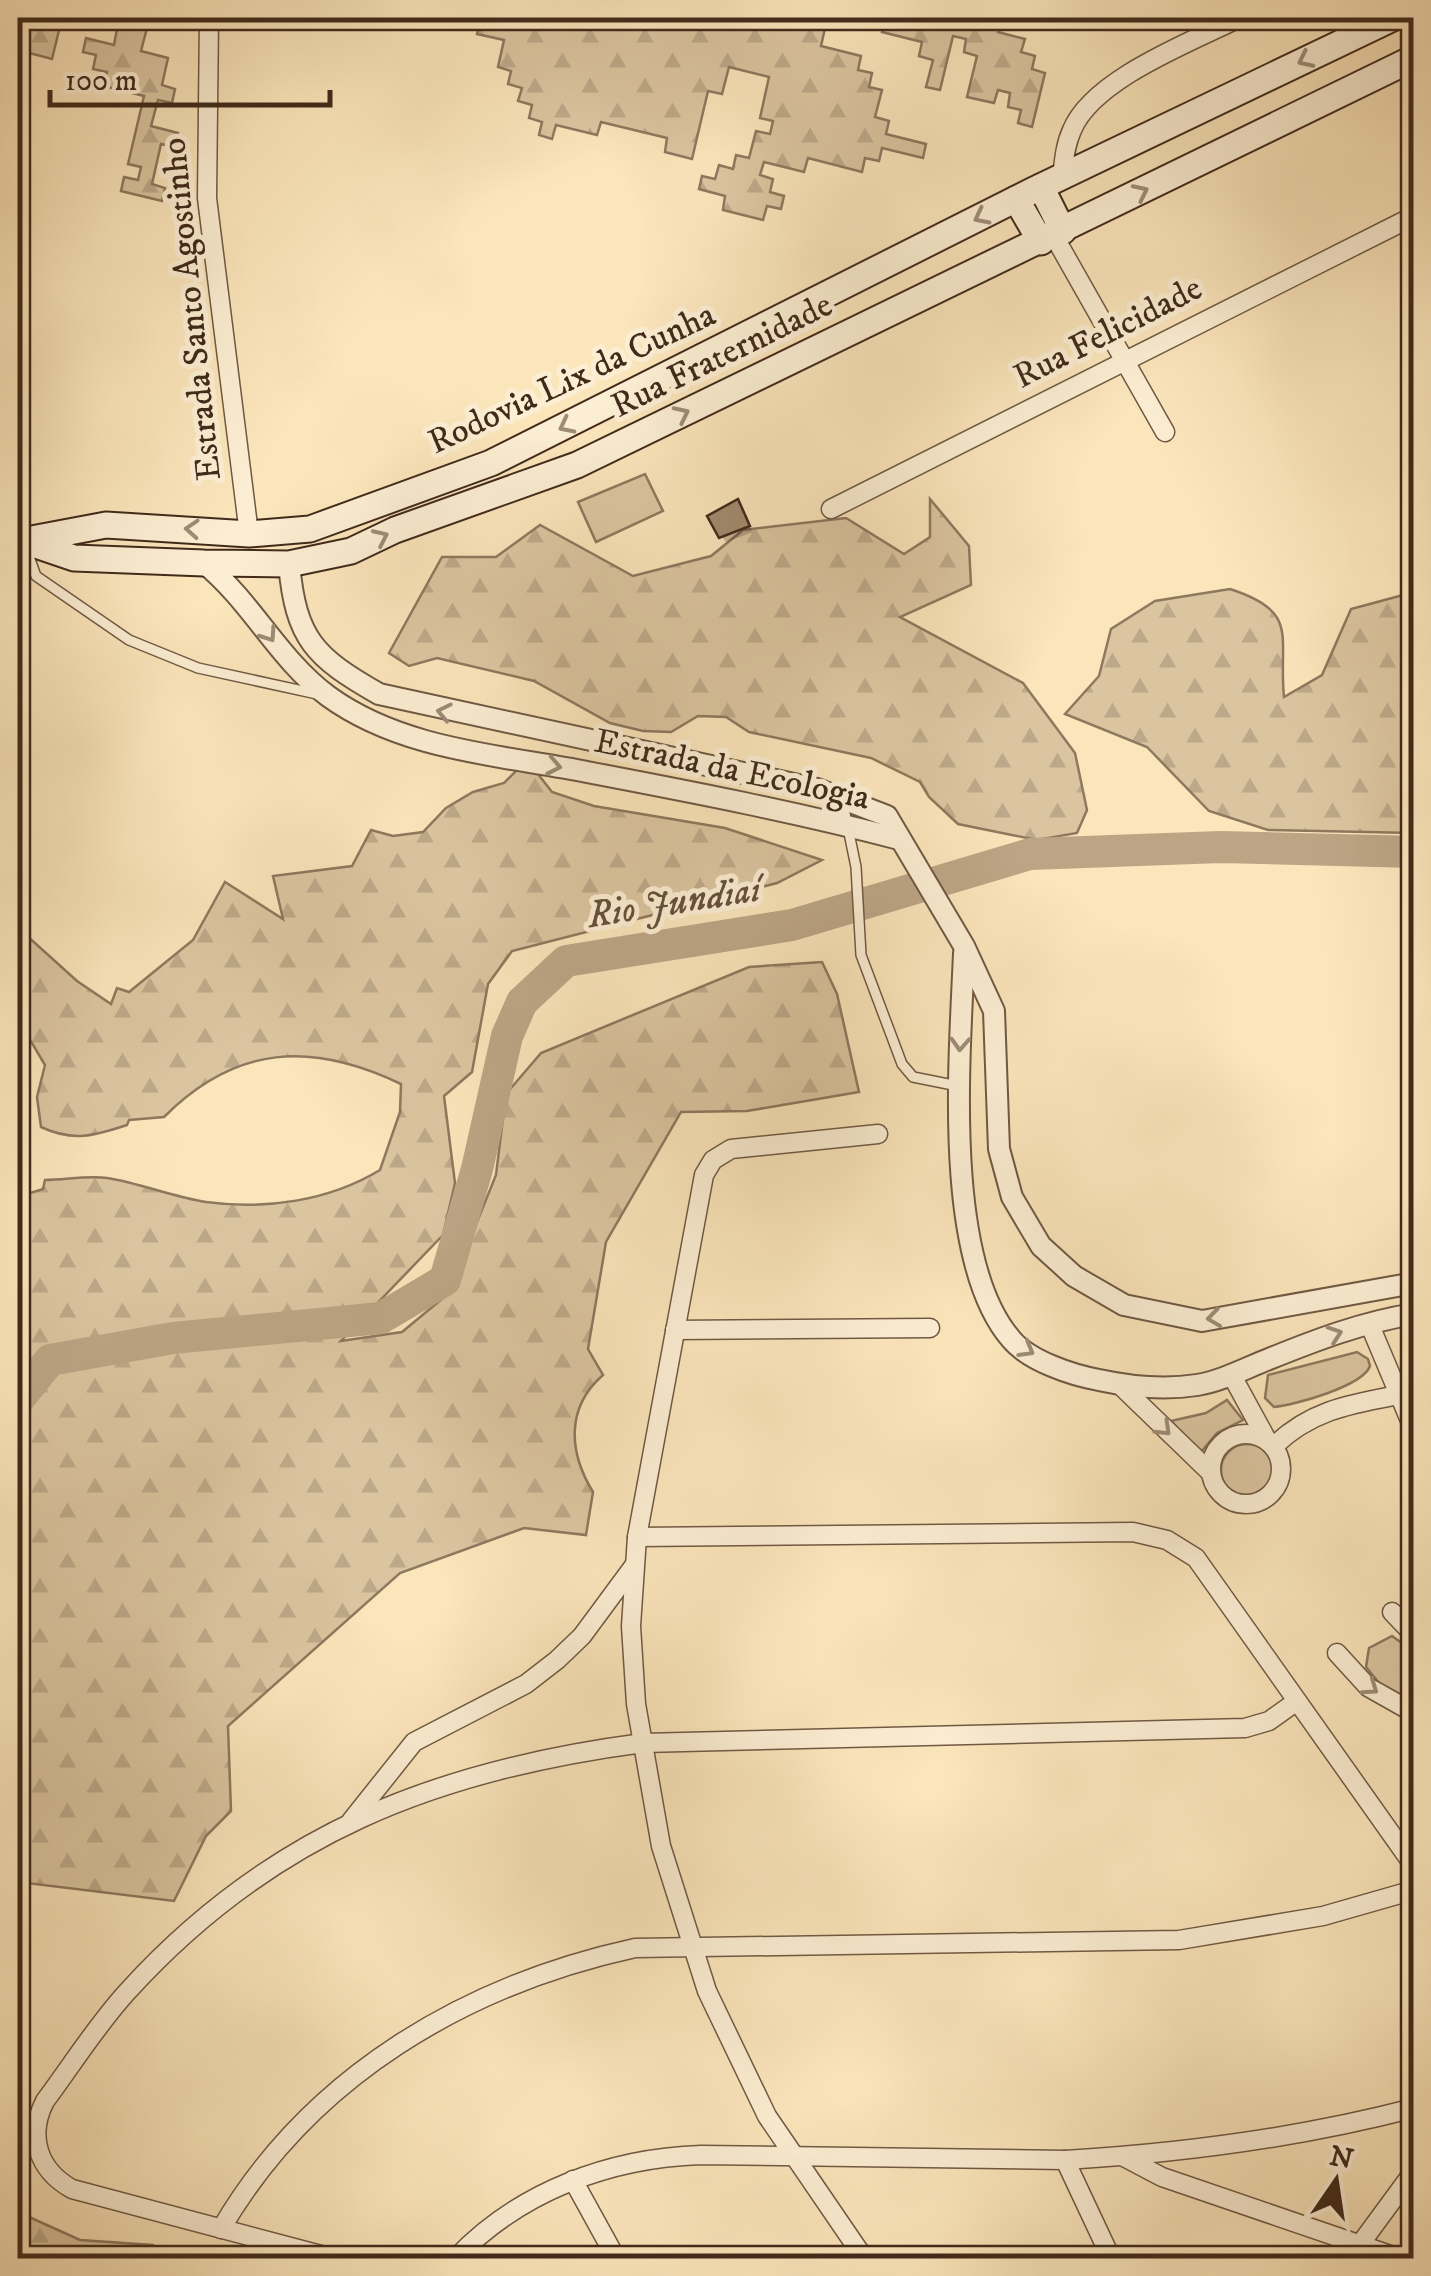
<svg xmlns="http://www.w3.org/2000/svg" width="1431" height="2276" font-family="'IM FELL DW Pica',serif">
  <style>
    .grass { fill: #dbc5a0; stroke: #8e785e; stroke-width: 2.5 }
    .forest { fill: url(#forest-firs); stroke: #8e785e; stroke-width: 2.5 }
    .shadow { fill: #0003 }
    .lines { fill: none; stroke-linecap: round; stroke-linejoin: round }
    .river { stroke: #bca585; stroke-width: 32 }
    .building { fill: #a28b6e; stroke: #412a1b; stroke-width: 2.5 }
    .service-casing { stroke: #705943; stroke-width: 12 }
    .minor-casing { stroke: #705943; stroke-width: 21 }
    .tertiary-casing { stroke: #705943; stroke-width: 24 }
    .secondary-casing { stroke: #412a1b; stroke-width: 29 }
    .service { stroke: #fceed3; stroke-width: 9 }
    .minor { stroke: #fceed3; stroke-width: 18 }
    .tertiary { stroke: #fceed3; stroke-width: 20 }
    .secondary { stroke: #fceed3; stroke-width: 25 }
    .oneway { stroke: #9e8c77 }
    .labels { text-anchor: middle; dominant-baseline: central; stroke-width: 10; stroke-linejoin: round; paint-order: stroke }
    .street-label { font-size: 35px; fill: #412a1b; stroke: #fceed3 }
    .water-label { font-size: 38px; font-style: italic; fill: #664f3b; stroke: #fceed3 }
  </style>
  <defs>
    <pattern id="forest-firs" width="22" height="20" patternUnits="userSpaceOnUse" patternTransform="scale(2.5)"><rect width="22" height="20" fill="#dbc5a0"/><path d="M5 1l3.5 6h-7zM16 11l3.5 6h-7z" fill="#bda989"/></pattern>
  </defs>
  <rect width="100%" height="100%" fill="#fbe5bb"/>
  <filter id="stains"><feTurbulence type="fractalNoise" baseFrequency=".002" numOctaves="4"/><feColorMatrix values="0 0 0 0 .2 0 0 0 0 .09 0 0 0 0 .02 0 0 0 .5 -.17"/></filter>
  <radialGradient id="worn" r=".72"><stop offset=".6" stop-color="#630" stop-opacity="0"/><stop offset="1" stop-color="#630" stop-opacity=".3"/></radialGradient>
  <!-- grass -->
  <g class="grass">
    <path d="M645 474 663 511 596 542 578 502Z"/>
    <path d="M1357 1352 1368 1359 1370 1366C1363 1386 1295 1405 1274 1407L1265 1398 1268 1375Z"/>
    <path d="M1227 1400 1243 1420 1217 1433 1201 1452 1171 1421 1206 1413Z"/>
    <circle cx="1247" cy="1470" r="26"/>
    <path d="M1392 1636 1413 1651V1701L1379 1683 1366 1667 1369 1648Z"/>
  </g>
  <!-- forest -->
  <g class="forest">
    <path d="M18 18H106L103 28 62 18 52 59 18 50Z"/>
    <path d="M119 18H135L148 24 141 51 168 58 162 85 175 89 172 103 158 100 151 126 178 133 175 147 161 144 152 184 165 188 162 201 121 191 124 177 138 180 141 167 128 164 144 96 104 86 107 72 93 69 96 55 83 52 86 38 114 45Z"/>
    <path d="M481 18 827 19 821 46 861 56 858 70 872 73 869 87 882 90 875 117 889 121 886 134 926 144 923 158 882 148 879 161 865 158 862 172 808 158 804 172 764 162 760 175 773 179 770 192 784 196 781 209 767 206 763 220 723 210 725 196 699 189 702 176 715 179 719 165 733 169 736 155 749 158 756 131 770 134 773 121 760 118 769 77 729 67 722 94 708 91 692 159 665 152 667 138 601 122 597 135 556 125 552 139 539 135 542 122 529 118 532 105 518 101 522 88 508 84 511 71 498 67 504 40 477 34Z"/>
    <path d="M881 18H1001L998 32 1025 39 1021 52 1035 56 1032 69 1045 73 1032 127 1018 123 1021 110 1008 107 1010 93 998 90 994 103 967 97 977 56 964 52 966 39 953 36 940 90 926 87 933 60 919 56 922 42 882 32 885 19Z"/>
    <path d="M930 499 969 546 971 585 900 617 1023 683 1075 753 1087 810 1077 833 1037 840 958 824 929 797 920 782 871 758 749 732 726 717 698 716 671 732 643 731 610 723 534 681 437 658 409 666 389 653 442 557H496L540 525 633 576 711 556 743 530 846 518 904 554 930 537Z"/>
    <path d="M1230 589C1301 612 1278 636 1284 697L1322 675 1351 609 1407 594 1413 600V833L1268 830 1209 811 1147 747 1065 714 1099 676 1111 629 1155 601Z"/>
    <path d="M527 760 552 792 594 806 725 828 822 860 777 883 512 951 488 984 472 1072 444 1096 455 1183 443 1235 341 1341 402 1332 448 1294 496 1175 506 1094 541 1053 749 967 822 962 837 994 859 1092 747 1111 681 1112 606 1242 588 1349 603 1375C565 1408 569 1453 593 1492L586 1535 524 1528 400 1573 228 1726 231 1811 206 1836 174 1901 18 1882V1197L43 1189 45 1180C65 1180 88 1175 107 1178 140 1183 173 1197 206 1202 265 1210 329 1201 380 1170L400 1112 401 1084C311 1041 236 1045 164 1117L129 1120 127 1125C94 1136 73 1142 41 1127L37 1097 45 1065 29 1038 18 1033V934H25L77 981 111 1004 117 988 129 992 193 940 225 882 283 919 273 876 352 866 371 830 393 836 423 832 446 808 473 792 504 783Z"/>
    <path d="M18 2212 80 2240 153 2245 168 2258H18Z"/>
  </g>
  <!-- shadow -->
  <path class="shadow" d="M737 503 753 532 726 542 721 536Z"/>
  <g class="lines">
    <!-- river -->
    <path class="river" d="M18 1400 50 1360 173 1338 381 1318 445 1280 477 1169 507 1036 522 1002 566 961 792 925 1030 854 1221 847 1414 852"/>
  </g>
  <!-- building -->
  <path class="building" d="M738 499 750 526 719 538 707 516Z"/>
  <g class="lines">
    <defs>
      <g id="service">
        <path d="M26 548 36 576 129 640 198 668 317 694"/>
        <path d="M842 799 856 867 861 955 902 1064 913 1077 958 1086"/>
      </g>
      <g id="minor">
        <path d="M209 18 207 198 249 534"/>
        <path d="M1062 177C1064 161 1065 145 1072 130 1093 79 1191 42 1239 18"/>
        <path d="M1054 236 1165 432"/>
        <path d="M831 509 1414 216"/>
        <path d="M1369 1323 1414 1430"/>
        <path d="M675 1330 930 1328"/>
        <path d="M1231 1374 1267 1440"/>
        <path d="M1119 1384 1211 1473"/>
        <circle cx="1246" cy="1469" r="35"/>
        <path d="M1274 1446C1315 1406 1360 1403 1414 1392"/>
        <path d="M637 1537 1133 1532 1167 1540 1196 1558 1414 1866"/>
        <path d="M1392 1612 1414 1635"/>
        <path d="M1337 1653 1368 1687 1414 1713"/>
        <path d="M351 1821 414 1742 526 1684 557 1660 582 1636 633 1567"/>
        <path d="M1124 2157 1162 2177 1399 2258"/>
        <path d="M1065 2160 1111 2258"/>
        <path d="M573 2180 616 2258"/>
        <path d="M221 2229C310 2076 466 1985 635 1948L1179 1940 1323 1916 1414 1890"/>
        <path d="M332 2258 72 2189C38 2170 27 2136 45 2101 72 2065 96 2026 127 1992 270 1834 436 1770 643 1743L1245 1728 1269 1721 1297 1701"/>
        <path d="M456 2258C520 2191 610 2158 701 2155L1065 2160C1183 2153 1299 2138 1414 2108"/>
        <path d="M864 2258 767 2116 707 1991 661 1846 636 1704 631 1626 637 1537 704 1175 713 1160 731 1149 878 1134"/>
        <path d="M1350 2258 1414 2171"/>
      </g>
      <g id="tertiary">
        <path d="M204 563C252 602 278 659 328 696 402 750 500 755 587 772 692 792 796 812 899 839"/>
        <path d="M289 564C296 639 314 657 379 694L817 789 887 816 964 946 994 1011 999 1149 1012 1197 1041 1246 1074 1276 1124 1305 1202 1321 1414 1283"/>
        <path d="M964 953C960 1054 942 1259 1011 1339 1029 1361 1072 1375 1099 1380 1131 1387 1165 1390 1197 1385 1222 1381 1246 1368 1269 1359 1316 1340 1363 1322 1414 1314"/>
      </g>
      <g id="secondary">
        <path d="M1041 187 1063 231"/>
        <path d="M1016 199 1041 242"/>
        <path d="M21 541 106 525 249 534 310 529 491 463 1034 190 1393 18"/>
        <path d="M24 541 74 558 204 563 289 564 351 551 395 530 577 465 1414 58"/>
      </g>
    </defs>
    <!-- service casing -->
    <use href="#service" class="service-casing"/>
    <!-- minor casing -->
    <use href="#minor" class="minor-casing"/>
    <!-- tertiary casing -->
    <use href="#tertiary" class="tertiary-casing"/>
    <!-- secondary casing -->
    <use href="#secondary" class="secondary-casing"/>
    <!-- service -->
    <use href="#service" class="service"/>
    <!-- minor -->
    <use href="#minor" class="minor"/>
    <!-- tertiary -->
    <use href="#tertiary" class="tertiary"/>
    <!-- secondary -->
    <use href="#secondary" class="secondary"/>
  </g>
  <!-- one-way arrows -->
  <defs><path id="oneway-chevron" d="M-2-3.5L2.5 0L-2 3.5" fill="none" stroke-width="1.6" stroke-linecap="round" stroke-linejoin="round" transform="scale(2.5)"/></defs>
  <g class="oneway">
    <use href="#oneway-chevron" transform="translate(1305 60) rotate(154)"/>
    <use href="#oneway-chevron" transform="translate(1141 192) rotate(-26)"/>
    <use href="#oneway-chevron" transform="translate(981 217) rotate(153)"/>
    <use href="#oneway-chevron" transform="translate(682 414) rotate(-26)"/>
    <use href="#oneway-chevron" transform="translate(566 426) rotate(153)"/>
    <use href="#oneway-chevron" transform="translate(192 529) rotate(-176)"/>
    <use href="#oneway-chevron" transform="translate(381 537) rotate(-25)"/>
    <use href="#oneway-chevron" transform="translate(269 635) rotate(56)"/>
    <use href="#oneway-chevron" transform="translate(444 712) rotate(-168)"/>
    <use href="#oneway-chevron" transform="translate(554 766) rotate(11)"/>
    <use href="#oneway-chevron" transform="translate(960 1044) rotate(93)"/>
    <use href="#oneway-chevron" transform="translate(1214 1318) rotate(172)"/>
    <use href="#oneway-chevron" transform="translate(1335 1334) rotate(-19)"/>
    <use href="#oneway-chevron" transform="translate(1027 1350) rotate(30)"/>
    <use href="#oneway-chevron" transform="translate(1164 1429) rotate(44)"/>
    <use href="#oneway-chevron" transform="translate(1371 1688) rotate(35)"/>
  </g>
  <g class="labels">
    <!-- street labels -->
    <g class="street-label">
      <text transform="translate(192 309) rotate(-96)">Estrada Santo Agostinho</text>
      <text transform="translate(1108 333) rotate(-27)">Rua Felicidade</text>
      <text transform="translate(722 356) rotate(-26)">Rua Fraternidade</text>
      <text transform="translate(572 379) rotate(-25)">Rodovia Lix da Cunha</text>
      <text transform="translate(732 770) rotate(12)">Estrada da Ecologia</text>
    </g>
    <!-- water labels -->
    <g class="water-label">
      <text transform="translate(674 903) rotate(-9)">Rio Jundiaí</text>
    </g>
  </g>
  <!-- margin -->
  <rect width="1431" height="2276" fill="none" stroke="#fbe5bb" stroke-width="60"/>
  <rect x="20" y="20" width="1391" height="2236" fill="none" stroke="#412a1b" stroke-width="5"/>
  <rect x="30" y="30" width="1371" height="2216" fill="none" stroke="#412a1b" stroke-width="2.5"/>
  <!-- north arrow -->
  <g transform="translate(1336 2181) rotate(13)" stroke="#fceed3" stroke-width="8" paint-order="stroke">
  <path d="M0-8L18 38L0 25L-18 38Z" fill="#412a1b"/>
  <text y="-15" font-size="28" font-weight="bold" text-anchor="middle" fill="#412a1b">N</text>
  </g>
  <!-- scale -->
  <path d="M50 90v15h280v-15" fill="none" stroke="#412a1b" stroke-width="5"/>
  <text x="65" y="90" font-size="30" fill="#412a1b" stroke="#fceed3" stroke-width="8" paint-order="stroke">100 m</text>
  <rect width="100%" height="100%" filter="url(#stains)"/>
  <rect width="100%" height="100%" fill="url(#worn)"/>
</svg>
